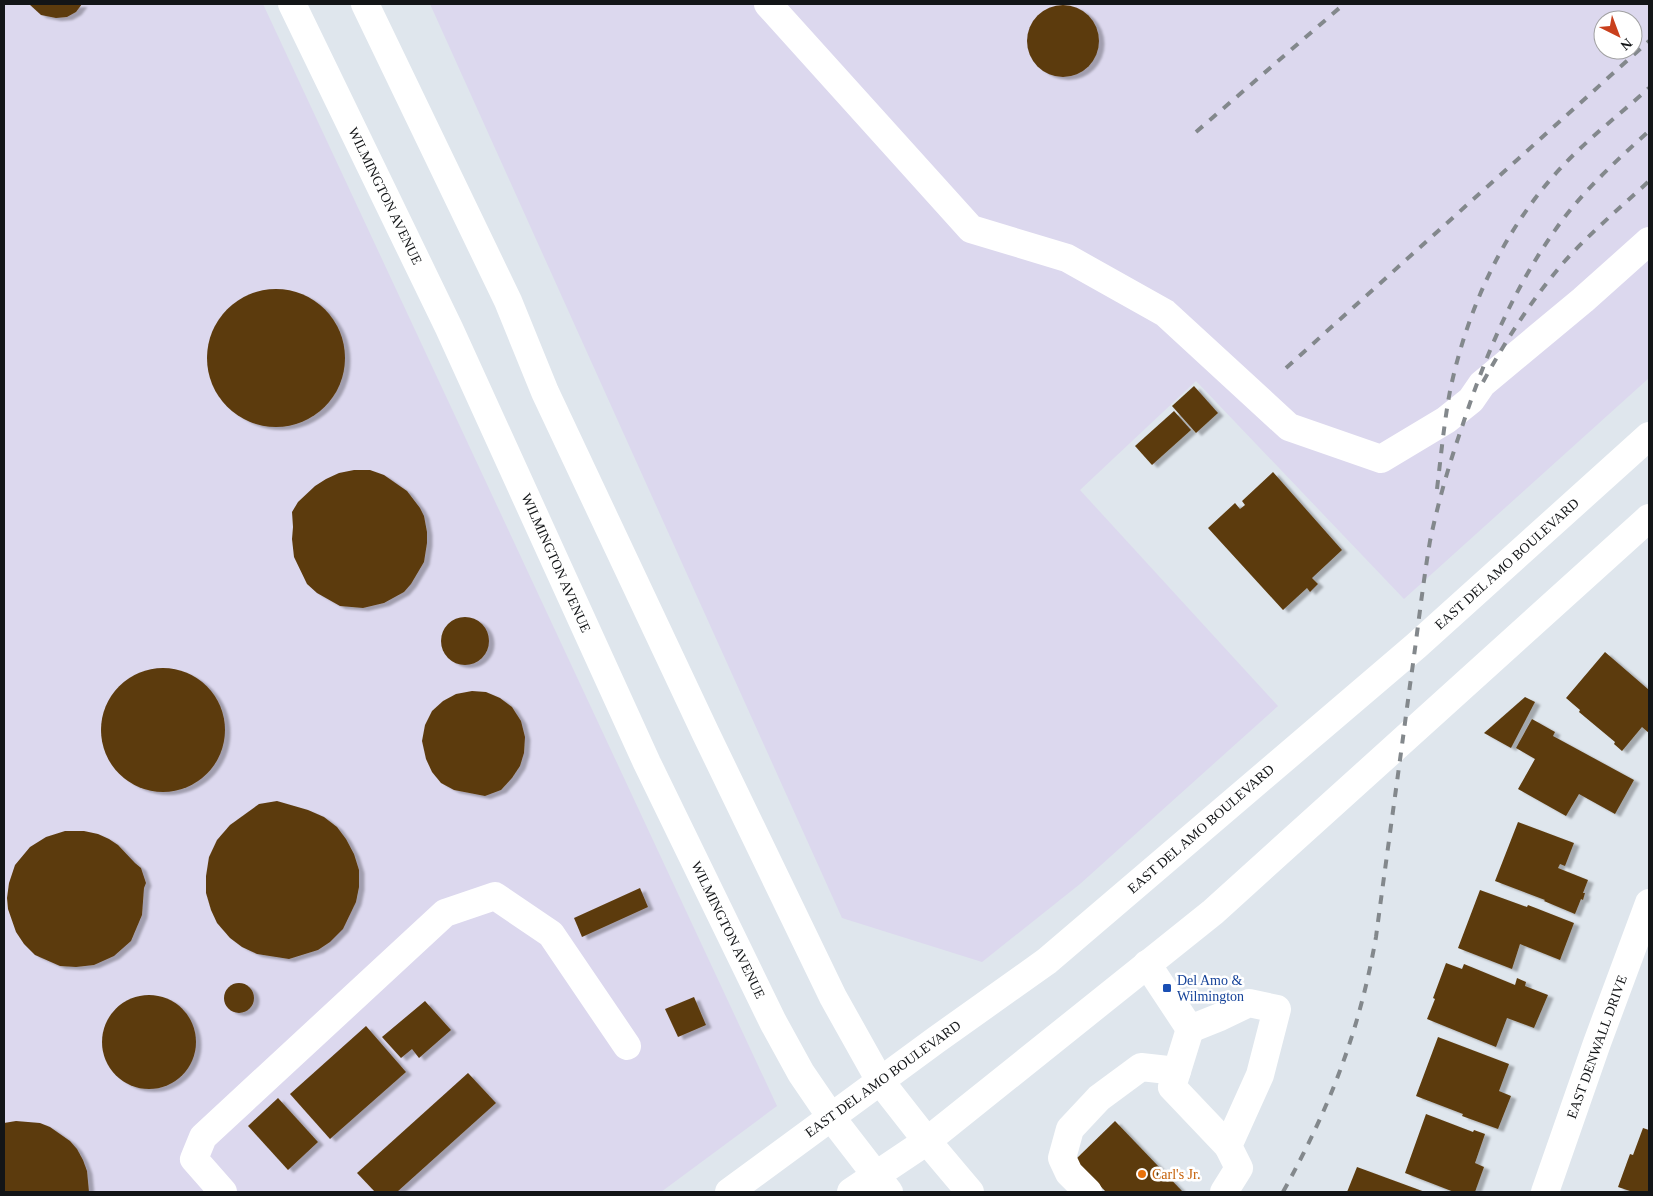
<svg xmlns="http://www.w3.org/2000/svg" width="1653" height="1196" font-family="'Times New Roman',serif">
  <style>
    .industrial { fill: #dcd8ee; fill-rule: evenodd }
    .building { fill: #5c3b0e; filter: url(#shadow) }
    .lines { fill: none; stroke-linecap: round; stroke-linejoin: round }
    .minor { stroke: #fff; stroke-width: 28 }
    .major { stroke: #fff; stroke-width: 28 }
    .rail { stroke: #83888c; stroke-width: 4; stroke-dasharray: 9 9; stroke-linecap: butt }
    .transit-dot { fill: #1a4fb4; stroke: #fff; stroke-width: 2 }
    .food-dot { fill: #e8710a; stroke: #fff; stroke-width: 2 }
    .labels { text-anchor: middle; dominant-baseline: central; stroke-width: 5; stroke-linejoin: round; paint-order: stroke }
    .street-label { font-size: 14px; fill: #131517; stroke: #fff }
    .transit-label { font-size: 14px; fill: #164399; stroke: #fff; text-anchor: start }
    .food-label { font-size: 14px; fill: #c56008; stroke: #fff; text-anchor: start }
  </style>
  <defs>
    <filter id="shadow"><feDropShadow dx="5.5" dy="3" stdDeviation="1" flood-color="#0004"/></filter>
  </defs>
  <rect width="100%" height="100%" fill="#dfe6ed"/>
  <!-- industrial -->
  <g class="industrial">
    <path d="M4 4H263L777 1106 661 1192H4Z"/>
    <path d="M430 4H1649V378L1404 599 1196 381 1080 490 1278 706 1080 884 982 962 842 918ZM1603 20H1633V50H1603Z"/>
  </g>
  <!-- building -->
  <g class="building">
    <path d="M29 4H82L76 12 67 17 56 18 41 15Z"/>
    <circle cx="1063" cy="41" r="36"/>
    <circle cx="276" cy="358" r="69"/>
    <path d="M1194 386 1218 413 1196 433 1172 406Z"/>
    <path d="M1174 411 1191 430 1152 465 1135 446Z"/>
    <path d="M354 470H370L384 475 407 491 420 508 424 516 427 532V543L424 562 411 584 404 592 384 603 363 608 340 606 317 593 307 584 294 557 292 539 293 527 292 512 298 502 315 486 326 479 339 473Z"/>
    <path d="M1273 472 1342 550 1312 578 1318 584 1310 592 1307 588 1283 610 1208 528 1235 503 1240 509 1245 505 1242 501Z"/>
    <circle cx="465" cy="641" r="24"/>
    <path d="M1605 652 1649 690V733L1642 727 1622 751 1614 744 1615 742 1579 712 1580 710 1566 698Z"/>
    <circle cx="163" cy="730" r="62"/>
    <path d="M472 691 486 692 500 698 512 707 521 721 525 737 524 753 520 766 512 778 501 790 485 796 454 790 441 783 432 772 426 759 422 741 425 725 432 711 443 701 456 694Z"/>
    <path d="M1525 697 1535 702 1511 748 1484 733Z"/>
    <path d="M1532 719 1555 732 1553 736 1634 780 1615 814 1579 794 1566 816 1518 789 1535 759 1516 748Z"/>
    <path d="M277 801 308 810 324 817 337 827 346 839 354 854 359 870V887L356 902 343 929 330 942 318 950 289 959 257 954 242 947 230 938 217 923 211 910 206 893V876L209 857 217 840 230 825 259 804Z"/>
    <path d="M1518 822 1574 843 1565 866 1560 864 1558 868 1588 880 1583 893H1585L1583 900 1581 899 1575 914 1544 901 1545 900 1495 881Z"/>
    <path d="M65 831H84L98 834 109 839 118 845 135 863 141 868 146 883 144 888 142 915 131 941 114 956 94 965 76 967 60 966 35 955 24 944 16 932 8 909 7 898 9 883 15 865 30 847 46 837Z"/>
    <path d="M640 888 648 907 582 937 574 918Z"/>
    <path d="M1480 890 1527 907 1528 905 1574 923 1560 960 1520 944 1512 969 1458 948Z"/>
    <path d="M1446 963 1462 969 1464 964 1515 985 1517 978 1526 982 1525 986 1548 995 1534 1028 1507 1018 1496 1047 1427 1019 1435 999 1433 998Z"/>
    <circle cx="239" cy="998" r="15"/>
    <circle cx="149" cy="1042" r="47"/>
    <path d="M694 997 706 1025 678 1037 665 1009Z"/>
    <path d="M425 1001 451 1030 419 1058 412 1049 401 1058 382 1037Z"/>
    <path d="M366 1026 406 1072 330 1139 290 1094Z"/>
    <path d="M1438 1037 1509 1064 1499 1091 1511 1096 1498 1129 1462 1116 1463 1114 1416 1096Z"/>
    <path d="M468 1073 496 1103 397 1192H375L357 1173Z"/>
    <path d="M278 1098 318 1142 288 1170 248 1126Z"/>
    <path d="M1426 1114 1473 1132 1474 1130 1485 1134 1475 1163 1484 1167 1475 1192H1454L1405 1173Z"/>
    <path d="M16 1121 40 1123 50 1127 70 1141 77 1149 83 1160 87 1171 89 1192H4V1123Z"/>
    <path d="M1115 1121 1183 1192H1106L1075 1160Z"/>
    <path d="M1643 1128 1649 1130V1192H1633L1618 1187 1630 1154 1633 1155Z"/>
    <path d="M1357 1167 1425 1192H1347Z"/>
  </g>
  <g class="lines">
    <!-- minor -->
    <g class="minor">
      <path d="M768 4 971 229 1067 258 1165 313 1289 427 1381 459 1446 420 1471 400 1482 384 1583 300 1649 241"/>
      <path d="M1147 964 1190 1029 1220 1017 1249 1003 1277 1009 1260 1075 1228 1146 1239 1168 1224 1192"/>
      <path d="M1190 1029 1172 1087 1229 1147"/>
      <path d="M223 1192 194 1159 203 1137 445 913 495 896 551 934 627 1046"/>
      <path d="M1088 1192 1069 1173 1062 1158 1070 1129 1099 1098 1141 1067 1177 1071"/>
      <path d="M1545 1192 1597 1043 1649 903"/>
    </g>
    <!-- major -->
    <g class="major">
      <path d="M292 4 449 328 647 763 773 1022 801 1073 831 1117 889 1192"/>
      <path d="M365 4 508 301 545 392 706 734 833 997 880 1081 927 1141 970 1192"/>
      <path d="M729 1192 936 1040 1047 961 1416 646 1649 436"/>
      <path d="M851 1192 927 1141 1213 912 1649 518"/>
    </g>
    <!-- rail -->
    <g class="rail">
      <path d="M1196 132 1344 4"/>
      <path d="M1286 368 1649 41"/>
      <path d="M1483 382C1506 340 1532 299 1564 262 1590 233 1620 208 1649 181"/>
      <path d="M1437 489C1441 456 1444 423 1450 391 1467 310 1502 233 1557 172 1585 141 1619 115 1649 88"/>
      <path d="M1283 1192C1330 1107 1359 1033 1376 937 1387 853 1399 769 1410 685 1417 637 1422 589 1430 541 1438 503 1449 464 1462 427 1485 356 1514 287 1558 226 1584 190 1617 160 1649 131"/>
    </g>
  </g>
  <!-- markers -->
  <rect class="transit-dot" x="1162" y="983" width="10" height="10" rx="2.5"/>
  <circle class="food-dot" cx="1142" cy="1174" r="5"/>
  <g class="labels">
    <!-- street labels -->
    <g class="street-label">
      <text transform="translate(385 196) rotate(64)">WILMINGTON AVENUE</text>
      <text transform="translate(556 563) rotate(66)">WILMINGTON AVENUE</text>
      <text transform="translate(1507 564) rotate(-42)">EAST DEL AMO BOULEVARD</text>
      <text transform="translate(1201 829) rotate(-41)">EAST DEL AMO BOULEVARD</text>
      <text transform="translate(728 930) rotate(64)">WILMINGTON AVENUE</text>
      <text transform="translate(1597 1047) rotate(-70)">EAST DENWALL DRIVE</text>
      <text transform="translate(883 1079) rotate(-36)">EAST DEL AMO BOULEVARD</text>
    </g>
    <!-- transit labels -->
    <g class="transit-label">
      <text x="1177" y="980">Del Amo &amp;<tspan x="1177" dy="16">Wilmington</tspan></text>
    </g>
    <!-- food labels -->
    <g class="food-label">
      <text x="1152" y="1174">Carl's Jr.</text>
    </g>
  </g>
  <!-- border -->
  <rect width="1653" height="1196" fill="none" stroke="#131517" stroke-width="10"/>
  <!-- north arrow -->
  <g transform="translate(1618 35) rotate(138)"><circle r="24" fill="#ffffff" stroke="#a1a1a2"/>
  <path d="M0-4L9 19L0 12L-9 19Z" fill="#c9401d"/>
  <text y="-8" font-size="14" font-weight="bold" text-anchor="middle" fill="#131517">N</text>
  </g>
</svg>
